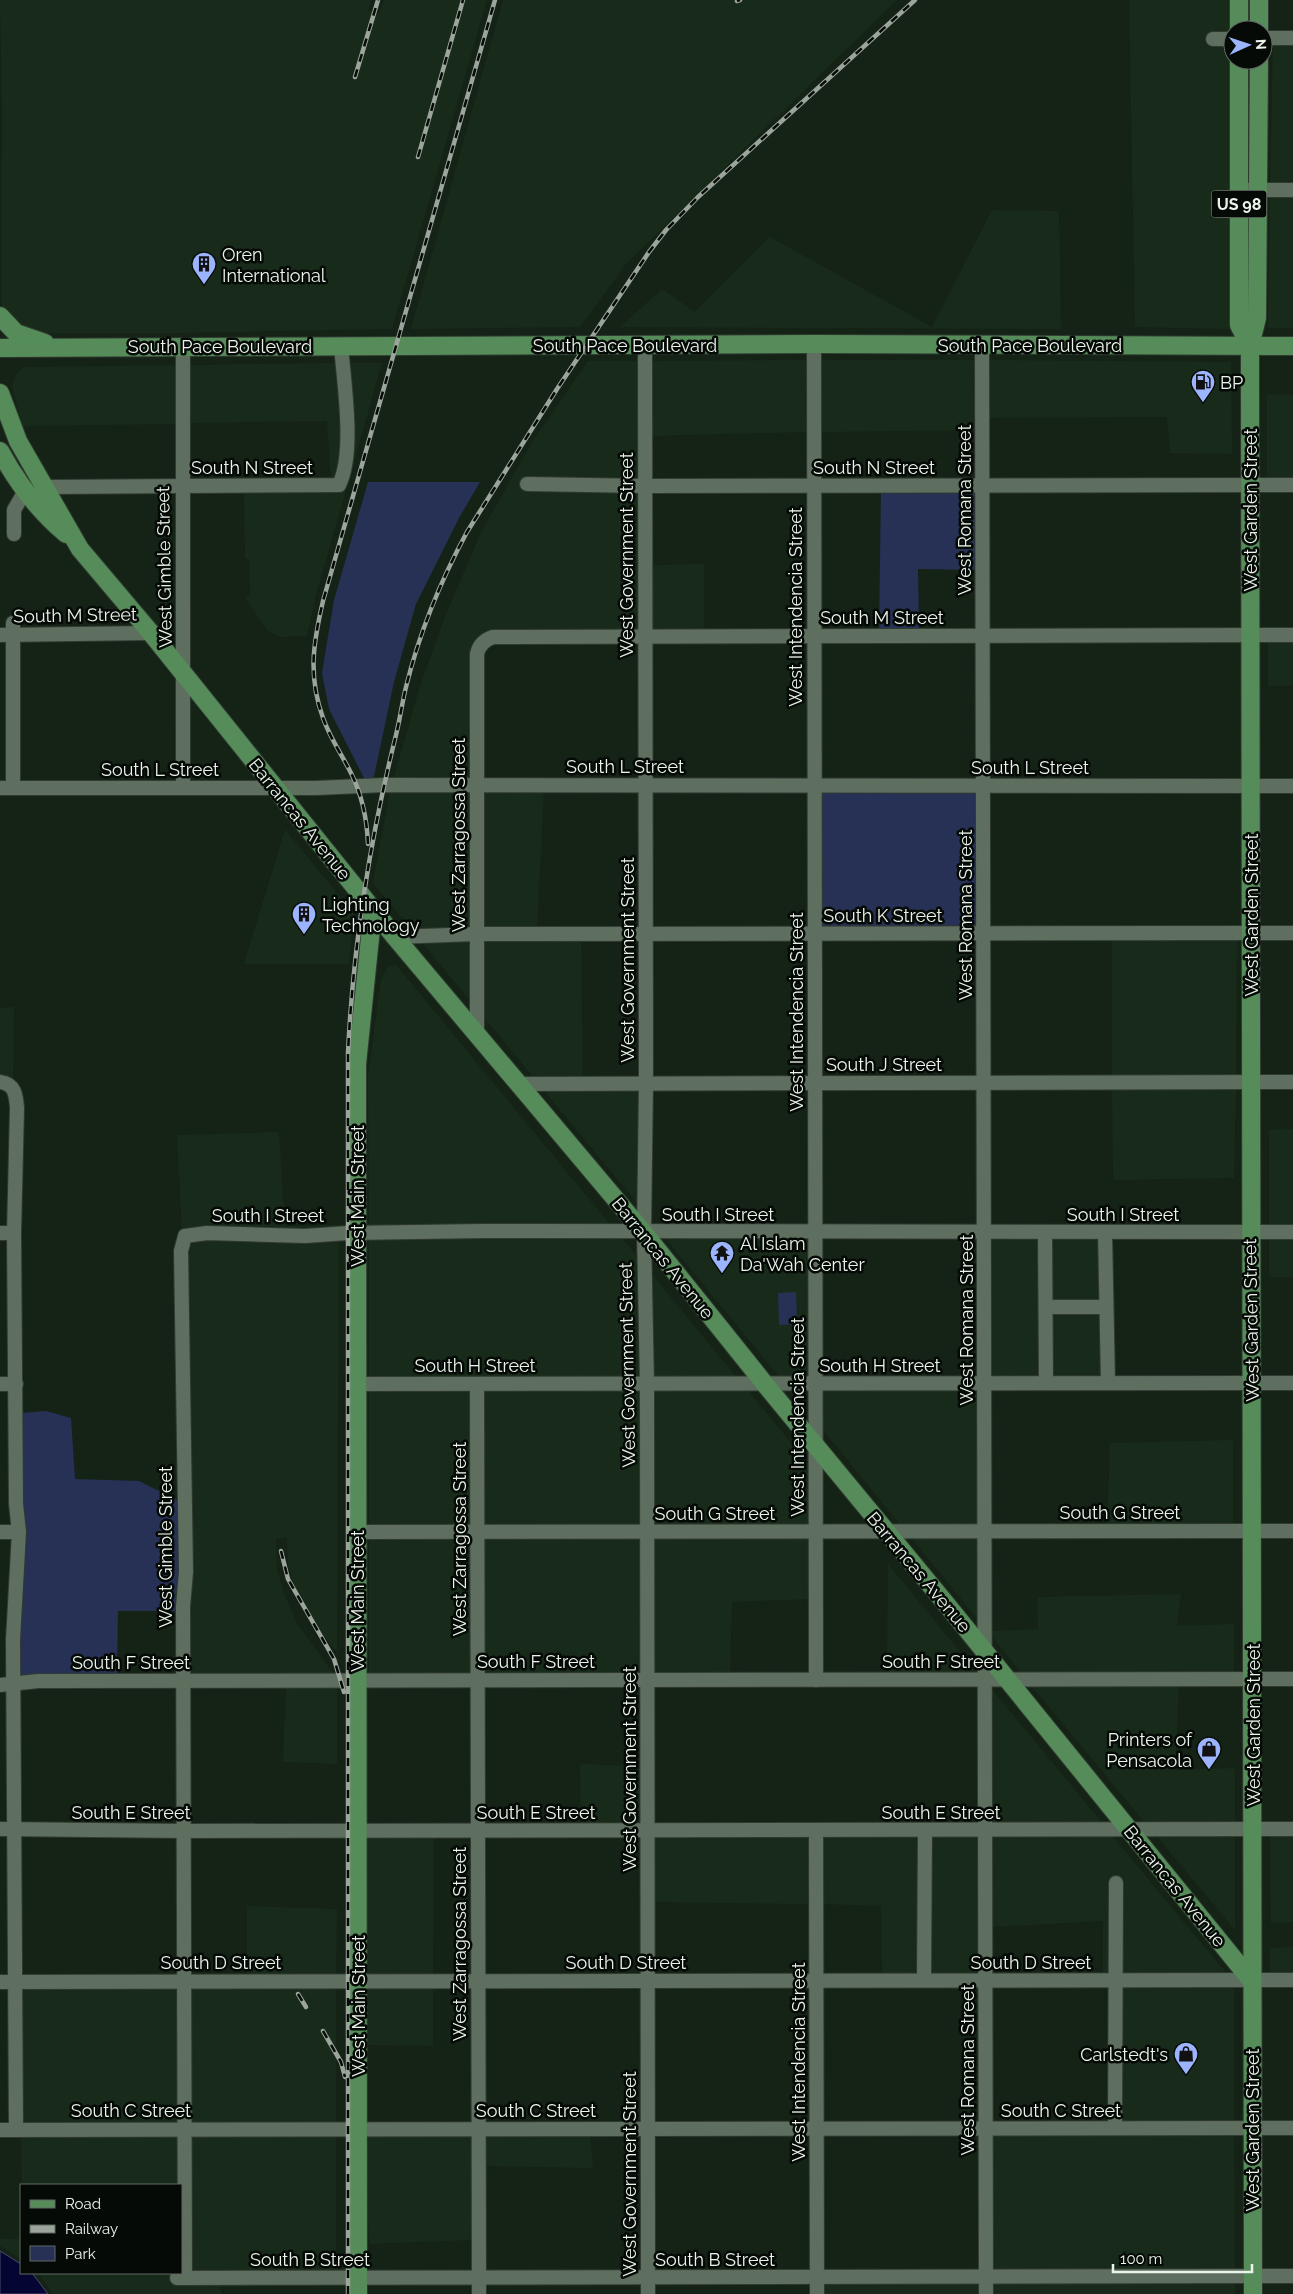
<svg xmlns="http://www.w3.org/2000/svg" width="1293" height="2294" font-family="Raleway,sans-serif">
  <style>
    .built { fill: #182b1a }
    .green { fill: #263155 }
    .water { fill: #040532; stroke: #494d6a }
    .lines { fill: none; stroke-linecap: round; stroke-linejoin: round }
    .minor-casing { stroke: #313a31; stroke-width: 16 }
    .major-casing { stroke: #313a31; stroke-width: 20 }
    .minor { stroke: #5f6f5f; stroke-width: 14 }
    .major { stroke: #558c5a; stroke-width: 18 }
    .rail-casing { stroke: #9ba59b; stroke-width: 4.5 }
    .rail { stroke: #050a06; stroke-width: 2.5; stroke-dasharray: 8; stroke-linecap: butt }
    .labels { text-anchor: middle; dominant-baseline: central; stroke-width: 5; stroke-linejoin: round; paint-order: stroke }
    .shield { fill: #050a06; stroke: #a6aea6; stroke-width: 1 }
    .shield-label { font-size: 16px; font-weight: bold; fill: #ebf4eb }
    .poi-label { font-size: 18px; fill: #ebf4eb; stroke: #050a06; text-anchor: start }
    .street-label { font-size: 18px; fill: #ebf4eb; stroke: #050a06 }
  </style>
  <rect width="100%" height="100%" fill="#152216"/>
  <!-- built -->
  <g class="built">
    <path d="M0 0H371L368 11 379 13 384 0H487L392 329 178 333H39L24 329 3 309 1 301 2 113Z"/>
    <path d="M503 0H897L626 264 580 327 411 329Z"/>
    <path d="M1129 0H1229V35L1208 34V43L1229 44 1231 329 1135 327Z"/>
    <path d="M1273 43H1293V185H1270Z"/>
    <path d="M1270 194H1293V328H1268Z"/>
    <path d="M992 210 1059 211 1061 329 620 327 662 289 695 312 770 237 932 327Z"/>
    <path d="M809 360 808 432 650 436V361Z"/>
    <path d="M819 360H977V430L819 432Z"/>
    <path d="M987 360 1231 362 1232 454 1170 453 1167 417 988 418Z"/>
    <path d="M588 361H639L640 482 522 480V489L640 491V631L485 635 471 781 393 780 420 686 446 614 481 532 531 444Z"/>
    <path d="M337 363 341 443 340 466 335 481 331 478 327 421 188 423V365Z"/>
    <path d="M348 363H382L315 599 307 636 280 637 267 630 246 599 250 593 249 560 245 557 244 490H344Z"/>
    <path d="M177 365V424L22 426 12 385 16 375 23 367Z"/>
    <path d="M1267 394 1293 395V480H1267Z"/>
    <path d="M704 564V631H651V565Z"/>
    <rect x="1268" y="639" width="25" height="47"/>
    <path d="M390 790H471V930L413 931 373 883Z"/>
    <path d="M482 790H544L537 930H482Z"/>
    <path d="M285 829 354 914 349 964H244Z"/>
    <path d="M1112 938H1237L1236 1077H1112Z"/>
    <path d="M471 939V1002L420 940Z"/>
    <path d="M482 939H581L583 1078H534L482 1015Z"/>
    <path d="M396 965 397 966 613 1228H369L368 1075 381 980 388 966Z"/>
    <path d="M14 1007 13 1081 0 1078V1008Z"/>
    <path d="M541 1087H640L639 1205Z"/>
    <path d="M1112 1087H1236L1234 1178 1113 1180Z"/>
    <path d="M1293 1129V1227H1269V1130Z"/>
    <path d="M279 1132 285 1226 339 1225V1229L182 1233 177 1135Z"/>
    <path d="M621 1237 639 1259 641 1379 369 1380V1238Z"/>
    <path d="M810 1237V1379H781L665 1238Z"/>
    <path d="M990 1237H1113L1116 1378 990 1379Z"/>
    <rect x="1269" y="1237" width="24" height="40"/>
    <path d="M193 1239H339L337 1652 309 1618 297 1592 288 1567 287 1538 276 1539 277 1569 285 1596 297 1623 335 1676H190L186 1251 188 1240Z"/>
    <path d="M650 1272 738 1379H652Z"/>
    <path d="M652 1388H746L810 1466 811 1527H652Z"/>
    <path d="M821 1388H980V1527H902L821 1427Z"/>
    <rect x="369" y="1389" width="103" height="139"/>
    <path d="M482 1389H641L642 1527 483 1528Z"/>
    <path d="M1233 1440V1526H1107L1110 1443Z"/>
    <path d="M642 1536V1675H483V1537Z"/>
    <path d="M652 1536H811V1599L732 1602 730 1675H653Z"/>
    <path d="M910 1536H980V1622Z"/>
    <path d="M369 1537H472V1675L369 1676Z"/>
    <path d="M888 1564 979 1675H887Z"/>
    <path d="M1181 1594 1177 1626 1234 1624V1675H1023L991 1635 990 1631 1038 1629 1037 1597Z"/>
    <path d="M1030 1684H1179L1175 1770 1235 1768V1824L1147 1825Z"/>
    <path d="M286 1685H337V1764L283 1762Z"/>
    <path d="M991 1688 1104 1825 991 1826Z"/>
    <path d="M580 1764 642 1766V1826H581Z"/>
    <path d="M1111 1834 1191 1931 1229 1976H1122L1121 1878 1110 1879 1111 1976H1103V1921L991 1927V1835Z"/>
    <path d="M1155 1834H1235V1930Z"/>
    <path d="M1270 1834H1293V1922L1271 1923Z"/>
    <path d="M368 1835 434 1836 433 1976H367Z"/>
    <path d="M653 1835H811V1904L653 1902Z"/>
    <path d="M822 1835H980V1976H882L881 1906 822 1904Z"/>
    <path d="M247 1906 337 1909 336 1976H247Z"/>
    <path d="M1293 1947V1975H1270V1948Z"/>
    <path d="M336 1985V2124H190L189 1986Z"/>
    <rect x="1121" y="1985" width="113" height="139"/>
    <path d="M21 1986H179V2124L21 2125Z"/>
    <path d="M367 1986H433V2046L366 2045Z"/>
    <path d="M991 2133H1234L1235 2272H991Z"/>
    <path d="M21 2134H179V2185H22Z"/>
    <path d="M190 2134H336V2267L349 2266V2274H190Z"/>
    <path d="M365 2134H473V2240L369 2244Z"/>
    <path d="M484 2134H590L593 2168 484 2166Z"/>
    <path d="M0 2235 1 2239H21V2259L0 2246Z"/>
    <path d="M38 2273H180L172 2274V2283H349V2285L219 2287 222 2294H53Z"/>
    <path d="M1235 2281V2294H991V2282Z"/>
    <rect x="822" y="2282" width="159" height="12"/>
  </g>
  <!-- green -->
  <g class="green">
    <path d="M368 482H480L459 518 416 604 394 682 373 781 365 780 329 709 322 673 334 600Z"/>
    <path d="M881 490H978V570L918 569 919 631H879Z"/>
    <path d="M821 791H977V928L822 926Z"/>
    <path d="M796 1292 797 1324 779 1325 778 1293Z"/>
    <path d="M46 1411 71 1418 75 1479 139 1481 179 1501 180 1572 178 1611H118L117 1676 20 1678 19 1640 21 1413Z"/>
  </g>
  <!-- water -->
  <path class="water" d="M0 2251 21 2264V2273H32L48 2294H0Z"/>
  <g class="lines">
    <defs>
      <g id="minor">
        <path d="M1263 38H1293"/>
        <path d="M1213 39H1233"/>
        <path d="M1239 190H1293"/>
        <path d="M814 344 816 1680"/>
        <path d="M645 345 646 1082 644 1233 647 1384 648 2294"/>
        <path d="M982 346 986 2294"/>
        <path d="M527 484 645 486 1293 485"/>
        <path d="M45 487 339 485C355 453 344 383 341 346"/>
        <path d="M14 534V510L25 491"/>
        <path d="M13 623V788"/>
        <path d="M0 635 151 633"/>
        <path d="M0 788H316L384 785 1293 786"/>
        <path d="M183 788C184 640 182 493 183 346"/>
        <path d="M395 937 476 934 1293 933"/>
        <path d="M477 1033V654C479 645 484 640 493 637L1293 635"/>
        <path d="M0 1082C15 1084 16 1095 17 1108L14 1233 16 1504 19 1532 13 1640 16 2130"/>
        <path d="M518 1084 1293 1082"/>
        <path d="M1045 1232 1046 1383"/>
        <path d="M1105 1232 1108 1383"/>
        <path d="M0 1233H14"/>
        <path d="M1046 1307H1106"/>
        <path d="M0 1384H16"/>
        <path d="M357 1384 1293 1383"/>
        <path d="M477 1384 479 2294"/>
        <path d="M0 1532H19"/>
        <path d="M357 1532 1293 1531"/>
        <path d="M0 1685 38 1681 1293 1679"/>
        <path d="M0 1829 185 1831 1293 1829"/>
        <path d="M816 1831 817 2294"/>
        <path d="M924 1980 925 1830"/>
        <path d="M0 1982 1293 1980"/>
        <path d="M1115 2128 1116 1883"/>
        <path d="M0 2130 1293 2128"/>
        <path d="M177 2278 1293 2276"/>
        <path d="M185 2278 183 1607 186 1572 181 1251 185 1236 207 1233 305 1236 348 1233 483 1231 1293 1232"/>
      </g>
      <g id="major">
        <path d="M1239 30V0"/>
        <path d="M1259 30V0"/>
        <path d="M1239 60V325L1250 346"/>
        <path d="M0 316 16 333 45 343"/>
        <path d="M0 348 814 344 1293 346"/>
        <path d="M0 393 18 441 80 549 151 633 395 937 644 1233 764 1383 947 1605 1251 1980"/>
        <path d="M0 451C17 483 39 511 66 534"/>
        <path d="M358 2294 357 1064 373 909"/>
        <path d="M1253 2294 1250 382V346L1257 318 1259 60"/>
      </g>
    </defs>
    <!-- minor casing -->
    <use href="#minor" class="minor-casing"/>
    <!-- major casing -->
    <use href="#major" class="major-casing"/>
    <!-- minor -->
    <use href="#minor" class="minor"/>
    <!-- major -->
    <use href="#major" class="major"/>
    <defs>
      <g id="rail">
        <path d="M737 1 740 0"/>
        <path d="M355 77 378 0"/>
        <path d="M418 157 463 0"/>
        <path d="M368 844C367 819 362 795 351 773 342 755 330 738 323 718 308 676 313 644 323 601L495 0"/>
        <path d="M281 1551 288 1579 334 1659 344 1692"/>
        <path d="M298 1994 306 2007"/>
        <path d="M323 2031 341 2062 345 2077"/>
        <path d="M348 2294V1053C353 946 370 839 396 735 400 719 402 703 406 687 419 634 441 580 467 532L557 389 649 252 666 230 698 197 915 0"/>
      </g>
    </defs>
    <!-- rail casing -->
    <use href="#rail" class="rail-casing"/>
    <!-- rail -->
    <use href="#rail" class="rail"/>
  </g>
  <!-- icons -->
  <defs>
    <symbol id="building-pin" viewBox="-11 -11 22 30"><path d="M0 17L-7.5 6A9.5 9.5 0 1 1 7.5 6Z" fill="#9cb4fd" stroke="#050a06"/><path d="M-4-6H4V6H1V3H-1V6H-4ZM-2.5-4.3h1.7v1.8h-1.7ZM.8-4.3h1.7v1.8H.8ZM-2.5-1h1.7V.8h-1.7ZM.8-1h1.7V.8H.8Z" fill="#111"/></symbol>
    <symbol id="fuel-pin" viewBox="-11 -11 22 30"><path d="M0 17L-7.5 6A9.5 9.5 0 1 1 7.5 6Z" fill="#9cb4fd" stroke="#050a06"/><path d="M-5.5-6h7V0h2V4h1.3V-2.5L3-4.5l.8-.8L6-3V5H2.5V1h-1V6h-7ZM-4.2-4.7v3.2H.2V-4.7Z" fill="#111"/></symbol>
    <symbol id="temple-pin" viewBox="-11 -11 22 30"><path d="M0 17L-7.5 6A9.5 9.5 0 1 1 7.5 6Z" fill="#9cb4fd" stroke="#050a06"/><path d="M0-6L5-2H3V0L6.5 2.5H4V6H1.5V3h-3V6H-4V2.5H-6.5L-3 0V-2H-5Z" fill="#111"/></symbol>
    <symbol id="shop-pin" viewBox="-11 -11 22 30"><path d="M0 17L-7.5 6A9.5 9.5 0 1 1 7.5 6Z" fill="#9cb4fd" stroke="#050a06"/><path d="M-5-2.5h2.3a2.7 3.5 0 0 1 5.4 0H5L5.5 6h-11ZM-1.5-2.5h3a1.5 2.3 0 0 0-3 0Z" fill="#111"/></symbol>
  </defs>
  <g fill-rule="evenodd">
    <use href="#building-pin" x="190" y="250" width="28" height="38"/>
    <use href="#fuel-pin" x="1189" y="368" width="28" height="38"/>
    <use href="#building-pin" x="290" y="900" width="28" height="38"/>
    <use href="#temple-pin" x="708" y="1239" width="28" height="38"/>
    <use href="#shop-pin" x="1195" y="1735" width="28" height="38"/>
    <use href="#shop-pin" x="1172" y="2040" width="28" height="38"/>
  </g>
  <g class="labels">
    <!-- shield labels -->
    <rect class="shield" x="1211.5" y="190.5" width="55" height="27" rx="4"/>
    <g class="shield-label">
      <text x="1239" y="204">US 98</text>
    </g>
    <!-- poi labels -->
    <g class="poi-label">
      <text x="222" y="254">Oren<tspan x="222" dy="21">International</tspan></text>
      <text x="1220" y="382">BP</text>
      <text x="322" y="904">Lighting<tspan x="322" dy="21">Technology</tspan></text>
      <text x="740" y="1243">Al Islam<tspan x="740" dy="21">Da'Wah Center</tspan></text>
      <text x="1192" y="1739" text-anchor="end">Printers of<tspan x="1192" dy="21">Pensacola</tspan></text>
      <text x="1168" y="2054" text-anchor="end">Carlstedt's</text>
    </g>
    <!-- street labels -->
    <g class="street-label">
      <text x="625" y="345">South Pace Boulevard</text>
      <text x="1030" y="345">South Pace Boulevard</text>
      <text x="220" y="346">South Pace Boulevard</text>
      <text x="252" y="467">South N Street</text>
      <text x="874" y="467">South N Street</text>
      <text transform="translate(964 510) rotate(-90)">West Romana Street</text>
      <text transform="translate(1250 510) rotate(-90)">West Garden Street</text>
      <text transform="translate(626 555) rotate(-90)">West Government Street</text>
      <text transform="translate(164 567) rotate(-91)">West Gimble Street</text>
      <text transform="translate(795 607) rotate(-90)">West Intendencia Street</text>
      <text transform="translate(75 615) rotate(-1)">South M Street</text>
      <text x="882" y="617">South M Street</text>
      <text x="625" y="766">South L Street</text>
      <text x="1030" y="767">South L Street</text>
      <text x="160" y="769">South L Street</text>
      <text transform="translate(300 819) rotate(51)">Barrancas Avenue</text>
      <text transform="translate(458 835) rotate(-90)">West Zarragossa Street</text>
      <text x="883" y="915">South K Street</text>
      <text transform="translate(965 915) rotate(-90)">West Romana Street</text>
      <text transform="translate(1251 915) rotate(-90)">West Garden Street</text>
      <text transform="translate(627 960) rotate(-90)">West Government Street</text>
      <text transform="translate(796 1012) rotate(-90)">West Intendencia Street</text>
      <text x="884" y="1064">South J Street</text>
      <text transform="translate(357 1196) rotate(-90)">West Main Street</text>
      <text x="718" y="1214">South I Street</text>
      <text x="1123" y="1214">South I Street</text>
      <text x="268" y="1215">South I Street</text>
      <text transform="translate(663 1258) rotate(51)">Barrancas Avenue</text>
      <text transform="translate(966 1320) rotate(-90)">West Romana Street</text>
      <text transform="translate(1251 1320) rotate(-91)">West Garden Street</text>
      <text x="475" y="1365">South H Street</text>
      <text transform="translate(627 1365) rotate(-91)">West Government Street</text>
      <text x="880" y="1365">South H Street</text>
      <text transform="translate(797 1417) rotate(-90)">West Intendencia Street</text>
      <text x="1120" y="1512">South G Street</text>
      <text x="715" y="1513">South G Street</text>
      <text transform="translate(459 1539) rotate(-90)">West Zarragossa Street</text>
      <text transform="translate(165 1547) rotate(-90)">West Gimble Street</text>
      <text transform="translate(919 1572) rotate(50)">Barrancas Avenue</text>
      <text transform="translate(357 1601) rotate(-90)">West Main Street</text>
      <text x="536" y="1661">South F Street</text>
      <text x="941" y="1661">South F Street</text>
      <text x="131" y="1662">South F Street</text>
      <text transform="translate(1253 1725) rotate(-90)">West Garden Street</text>
      <text transform="translate(629 1769) rotate(-90)">West Government Street</text>
      <text x="131" y="1812">South E Street</text>
      <text x="536" y="1812">South E Street</text>
      <text x="941" y="1812">South E Street</text>
      <text transform="translate(1175 1886) rotate(51)">Barrancas Avenue</text>
      <text transform="translate(459 1944) rotate(-90)">West Zarragossa Street</text>
      <text x="221" y="1962">South D Street</text>
      <text x="626" y="1962">South D Street</text>
      <text x="1031" y="1962">South D Street</text>
      <text transform="translate(358 2006) rotate(-90)">West Main Street</text>
      <text transform="translate(798 2062) rotate(-90)">West Intendencia Street</text>
      <text transform="translate(967 2070) rotate(-90)">West Romana Street</text>
      <text x="131" y="2110">South C Street</text>
      <text x="536" y="2110">South C Street</text>
      <text x="1061" y="2110">South C Street</text>
      <text transform="translate(1252 2130) rotate(-90)">West Garden Street</text>
      <text transform="translate(629 2174) rotate(-90)">West Government Street</text>
      <text x="310" y="2259">South B Street</text>
      <text x="715" y="2259">South B Street</text>
    </g>
  </g>
  <!-- legend -->
  <rect x="20" y="2184" width="162" height="90" fill="#050a06" stroke="#616862"/>
  <rect x="30" y="2200" width="25" height="8" fill="#558c5a" stroke="#616862"/>
  <text x="65" y="2209" font-size="15" fill="#ebf4eb">Road</text>
  <rect x="30" y="2225" width="25" height="8" fill="#9ba59b" stroke="#616862"/>
  <text x="65" y="2234" font-size="15" fill="#ebf4eb">Railway</text>
  <rect x="30" y="2246" width="25" height="15" fill="#263155" stroke="#616862"/>
  <text x="65" y="2259" font-size="15" fill="#ebf4eb">Park</text>
  <!-- north arrow -->
  <g transform="translate(1248 45) rotate(87)"><circle r="24" fill="#050a06" stroke="#616862"/>
  <path d="M0-4L9 19L0 12L-9 19Z" fill="#9cb4fd"/>
  <text y="-8" font-size="14" font-weight="bold" text-anchor="middle" fill="#ebf4eb">N</text>
  </g>
  <!-- scale -->
  <path d="M1113 2264v8h139v-8" fill="none" stroke="#ebf4eb" stroke-width="2.5"/>
  <text x="1120" y="2264" font-size="15" fill="#ebf4eb" stroke="#050a06" stroke-width="4" paint-order="stroke">100 m</text>
</svg>
